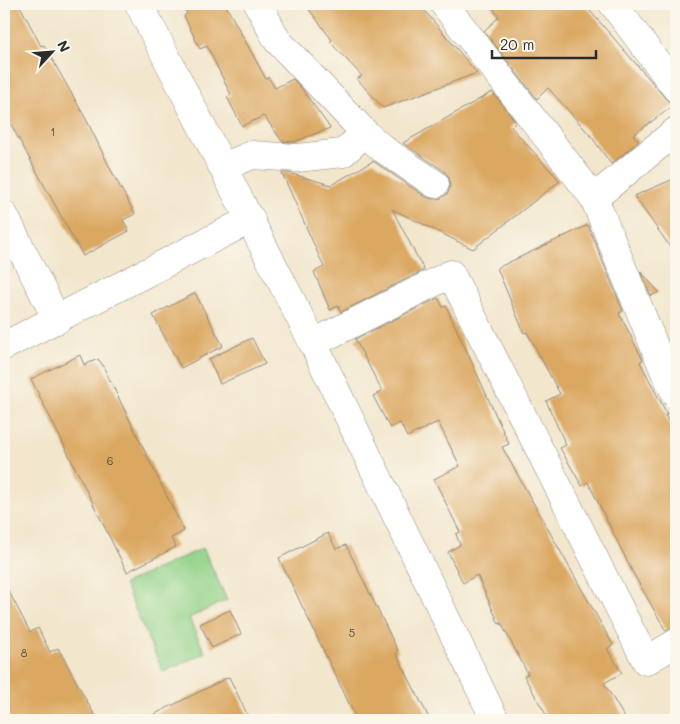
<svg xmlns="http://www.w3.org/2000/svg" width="680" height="724" font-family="Mali,sans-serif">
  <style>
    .green { fill: #92d288; stroke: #5e7e5a }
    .building { fill: #dba862 }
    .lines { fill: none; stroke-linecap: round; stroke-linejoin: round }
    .minor-casing { stroke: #8e887c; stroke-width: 29 }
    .minor { stroke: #fff; stroke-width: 28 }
    .labels { text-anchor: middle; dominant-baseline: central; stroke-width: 5; stroke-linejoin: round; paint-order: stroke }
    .number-label { font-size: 11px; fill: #574a39 }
  </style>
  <rect width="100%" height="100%" fill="#fbf7ec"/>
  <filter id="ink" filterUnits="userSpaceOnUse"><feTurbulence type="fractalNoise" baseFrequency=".02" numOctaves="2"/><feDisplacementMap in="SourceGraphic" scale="10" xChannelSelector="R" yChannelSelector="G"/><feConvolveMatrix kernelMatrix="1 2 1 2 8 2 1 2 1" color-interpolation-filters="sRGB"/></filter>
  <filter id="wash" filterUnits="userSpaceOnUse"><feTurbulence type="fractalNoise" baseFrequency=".0096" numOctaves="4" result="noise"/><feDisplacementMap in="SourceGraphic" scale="20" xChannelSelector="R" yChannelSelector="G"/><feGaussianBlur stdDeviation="1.12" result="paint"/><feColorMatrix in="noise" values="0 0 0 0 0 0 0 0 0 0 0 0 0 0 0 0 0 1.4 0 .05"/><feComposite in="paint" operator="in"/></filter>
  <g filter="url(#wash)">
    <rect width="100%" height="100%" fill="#f2e6cc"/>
    <!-- green -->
    <path class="green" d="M203 548 227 600 189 618 205 653 163 672 124 584Z"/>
    <g id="blocks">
      <!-- building -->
      <g class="building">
        <path d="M4 4H19L41 46 44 45 86 119 112 172 135 214 123 220 129 231 83 256 4 112Z"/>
        <path d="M182 4H225L266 79 268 77 275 88 293 79 302 89 330 128 294 142 282 141 264 116 242 126 227 97 231 95 207 46 200 49 184 16 187 14Z"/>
        <path d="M305 4H419L477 73 383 108 357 79 362 76 330 42 332 40Z"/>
        <path d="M490 4H584L651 81 664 97 673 106 633 135 639 141 611 164 591 136 548 88 537 99 484 31 499 17Z"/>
        <path d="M492 92 516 122 511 127 560 181 473 249 392 209 424 270 341 312 338 306 330 310 314 272 324 267 282 173H289L331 185 373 161 426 197 433 199 441 198 448 193 450 186 449 177 444 171 403 143Z"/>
        <path d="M676 178V255L634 196Z"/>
        <path d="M588 225 623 311 619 313 643 360 640 362 667 414 665 415 676 436V627L666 631 633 573 588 482 582 486 560 448 566 445 546 401 560 394 527 332 524 333 497 268Z"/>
        <path d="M640 271 659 292 651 296Z"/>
        <path d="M195 293 223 346 181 368 153 315Z"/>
        <path d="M438 298 443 307 446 306 509 444 502 447 613 645 607 649 622 673 604 683 626 720H549L524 676 528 674 501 623 499 624 477 575 463 583 448 552 460 545 456 534 460 532 434 479 460 466 438 422 407 437 400 423 390 428 373 396 382 391 355 339Z"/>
        <path d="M252 338 265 364 220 384 209 359Z"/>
        <path d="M80 355 84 365 98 359 102 364 184 531 171 538 176 547 127 572 31 379Z"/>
        <path d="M328 533 336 549 346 545 398 651 396 653 430 720H357L279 558Z"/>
        <path d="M4 582 30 632 38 628 50 652 58 648 97 720H4Z"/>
        <path d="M230 610 241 634 212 648 200 624Z"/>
        <path d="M229 677 250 720H143Z"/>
      </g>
    </g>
  </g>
  <g filter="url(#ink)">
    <use href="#blocks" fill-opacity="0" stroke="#8e887c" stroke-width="1"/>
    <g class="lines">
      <defs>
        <g id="minor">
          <path d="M139 4 313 343 495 720"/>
          <path d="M258 4 277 40 365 133"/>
          <path d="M444 4 594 198"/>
          <path d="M613 4 676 88"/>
          <path d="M676 131 594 198 664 370 676 395"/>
          <path d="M223 167 252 155 297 158 343 153 365 133 383 149 435 184"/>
          <path d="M4 215 57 320"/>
          <path d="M313 343 451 274 646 661 676 643"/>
          <path d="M4 346 251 219"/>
        </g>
      </defs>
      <!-- minor casing -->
      <use href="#minor" class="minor-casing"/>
      <!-- minor -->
      <use href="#minor" class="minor"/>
    </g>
  </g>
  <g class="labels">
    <!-- number labels -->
    <g class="number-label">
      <text x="53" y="131">1</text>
      <text x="110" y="460">6</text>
      <text x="352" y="632">5</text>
      <text x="24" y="652">8</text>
    </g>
  </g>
  <!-- margin -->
  <rect width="680" height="724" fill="none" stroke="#fbf7ec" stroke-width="20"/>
  <!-- north arrow -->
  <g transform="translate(52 52) rotate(64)" stroke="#fbf7ec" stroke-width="4" paint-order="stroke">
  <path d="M0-4L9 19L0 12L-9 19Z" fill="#2b2b2b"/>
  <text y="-8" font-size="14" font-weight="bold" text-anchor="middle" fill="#2b2b2b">N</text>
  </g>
  <!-- scale -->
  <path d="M492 50v8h104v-8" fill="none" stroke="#2b2b2b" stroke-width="2.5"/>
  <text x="500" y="50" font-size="15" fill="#2b2b2b" stroke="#fbf7ec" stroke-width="4" paint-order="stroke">20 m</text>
</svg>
